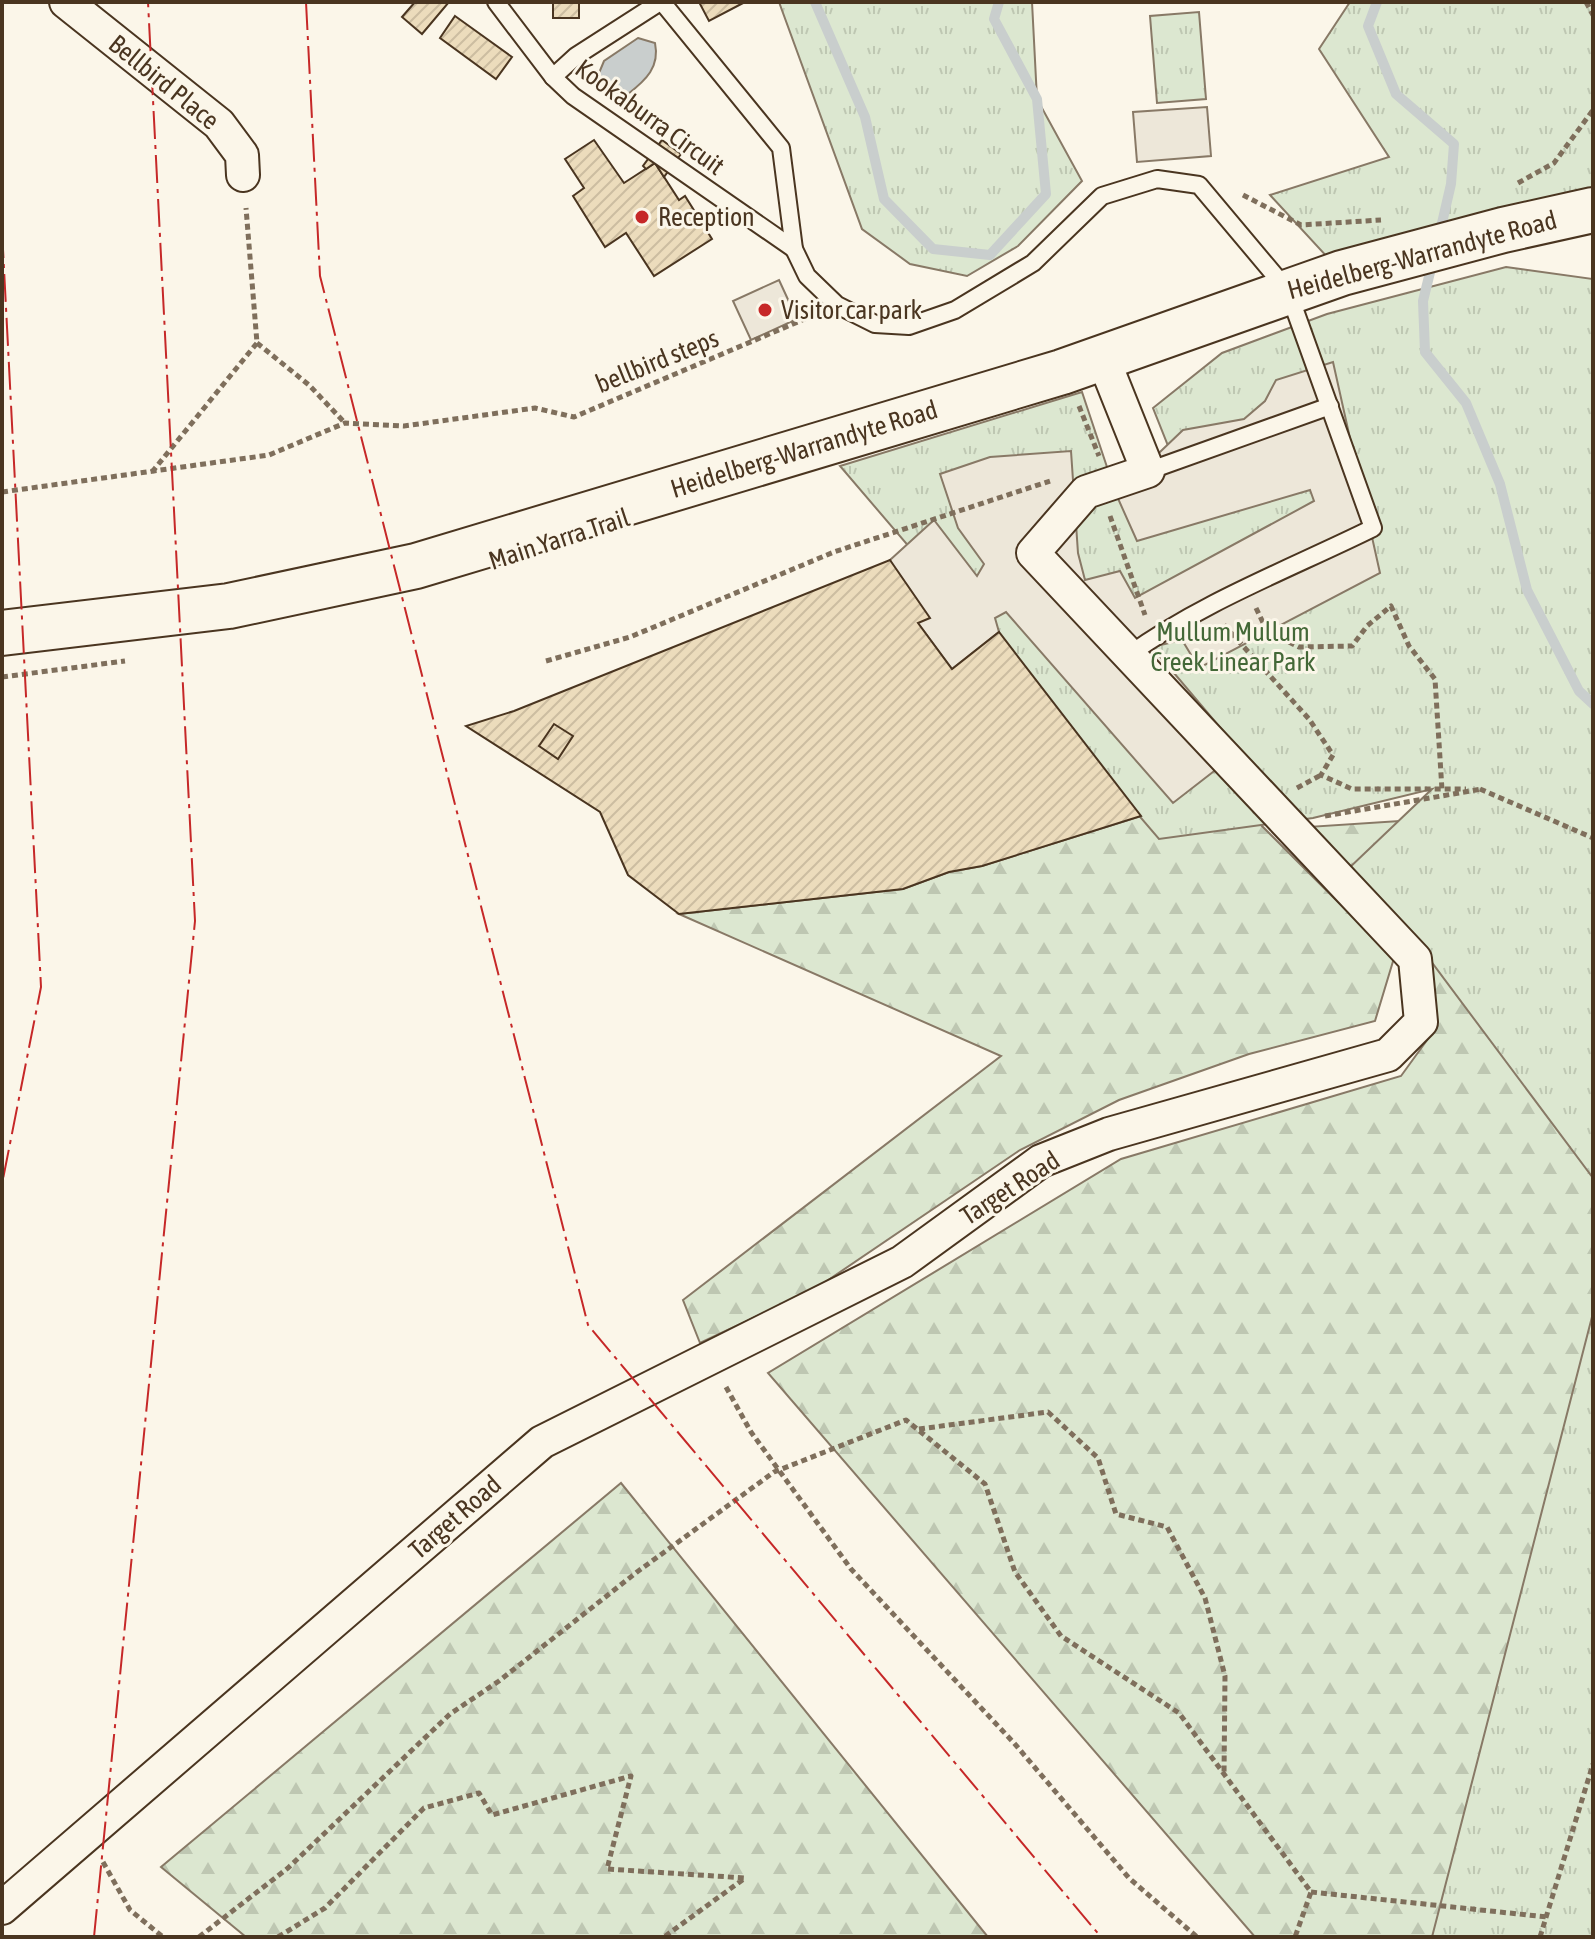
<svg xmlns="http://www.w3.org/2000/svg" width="1595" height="1939" font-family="'Asap Condensed',sans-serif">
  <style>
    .forest { fill: url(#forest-firs); stroke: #887966; stroke-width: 2 }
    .park { fill: url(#park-tufts); stroke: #887966; stroke-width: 2 }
    .parking { fill: #ede7d9; stroke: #887966; stroke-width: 2 }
    .water { fill: #c9cecd; stroke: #887966; stroke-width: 2 }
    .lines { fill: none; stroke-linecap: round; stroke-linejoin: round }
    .stream { stroke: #c9cecd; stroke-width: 10 }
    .building { fill: url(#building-hatch); stroke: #4a3520; stroke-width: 2 }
    .service-casing { stroke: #4a3520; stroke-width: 20 }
    .minor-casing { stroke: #4a3520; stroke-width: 36 }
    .primary-casing { stroke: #4a3520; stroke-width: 48 }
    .path { stroke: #7f6f5c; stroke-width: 5; stroke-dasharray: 6 4; stroke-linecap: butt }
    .service { stroke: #fbf6e9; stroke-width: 16 }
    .minor { stroke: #fbf6e9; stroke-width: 32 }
    .primary { stroke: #fbf6e9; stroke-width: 44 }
    .power { stroke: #c62828; stroke-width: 2; stroke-dasharray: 28 6 4 6; stroke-linecap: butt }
    .poi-dot { fill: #c62828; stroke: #fbf6e9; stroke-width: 3 }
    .labels { text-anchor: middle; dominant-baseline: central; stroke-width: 6; stroke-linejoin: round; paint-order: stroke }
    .street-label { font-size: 26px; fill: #4a3520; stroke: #fbf6e9 }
    .poi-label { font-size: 26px; fill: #4a3520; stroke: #fbf6e9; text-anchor: start }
    .park-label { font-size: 26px; fill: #436837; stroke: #fbf6e9 }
  </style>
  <defs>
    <pattern id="forest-firs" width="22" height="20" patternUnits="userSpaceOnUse" patternTransform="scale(2)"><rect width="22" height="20" fill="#dce7d0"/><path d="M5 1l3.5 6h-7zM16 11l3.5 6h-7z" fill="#bec7b2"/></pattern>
    <pattern id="park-tufts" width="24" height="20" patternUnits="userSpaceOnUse" patternTransform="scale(2)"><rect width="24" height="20" fill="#dce7d0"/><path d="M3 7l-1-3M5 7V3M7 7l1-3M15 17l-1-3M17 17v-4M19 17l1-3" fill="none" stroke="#bec7b2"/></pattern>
    <pattern id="building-hatch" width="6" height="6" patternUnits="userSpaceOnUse" patternTransform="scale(2)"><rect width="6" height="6" fill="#ecdcbc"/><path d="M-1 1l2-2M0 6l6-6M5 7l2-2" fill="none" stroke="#ccbda1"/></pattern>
  </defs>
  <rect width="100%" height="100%" fill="#fbf6e9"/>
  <!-- forest -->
  <g class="forest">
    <path d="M1210 774 1394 958 1375 1021 1249 1054 1119 1100 1020 1150 815 1289 700 1343 683 1300 1001 1056 679 914 903 889 949 872 982 866 1141 816Z"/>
    <path d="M1400 821 1593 854V1937H1255L768 1373 1121 1159 1401 1076 1430 1036 1427 956 1307 827Z"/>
    <path d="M621 1483 988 1937H246L161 1867Z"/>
  </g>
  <!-- park -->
  <g class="park">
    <path d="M779 2H1032L1037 99 1082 181 1018 246 967 276 910 264 862 229Z"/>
    <path d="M1350 2H1593V206L1342 273 1270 195 1389 157 1319 49Z"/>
    <path d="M1199 12 1206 99 1157 103 1150 16Z"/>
    <path d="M1506 267 1593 279V1178L1427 956 1347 870 1432 789 1313 818 1159 839 840 466 1082 392 1117 497 1180 476 1153 408 1222 353 1327 314Z"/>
    <path d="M1593 1313V1937H1432Z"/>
  </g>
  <!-- parking -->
  <g class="parking">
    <path d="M1207 107 1211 156 1137 162 1133 112Z"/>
    <path d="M779 280 797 319 751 340 733 301Z"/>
    <path d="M1333 362 1380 573 1199 668 1182 640 1152 647 1240 751 1173 803 1006 612 995 618 999 632 952 669 918 623 890 560 934 520 977 576 984 564 958 528 940 474 990 457 1071 451 1078 553 1085 580 1120 571 1135 598 1314 501 1310 490 1137 541 1116 494 1183 430 1244 419 1265 401 1276 380Z"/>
  </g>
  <!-- water -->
  <path class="water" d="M638 38 655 43C660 67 646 80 628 94 612 94 605 88 599 73L604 61Z"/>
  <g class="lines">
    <!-- stream -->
    <g class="stream">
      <path d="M815 2 865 117 884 199 933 249 990 255 1046 194 1037 99 994 19 999 2"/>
      <path d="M1377 2 1368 26 1396 94 1454 144 1451 184 1439 236"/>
      <path d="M1433 260 1423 301 1425 352 1466 403 1500 484 1527 590 1579 691 1593 704"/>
    </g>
  </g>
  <!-- building -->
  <g class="building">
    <path d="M415 2H449L422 34 402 17Z"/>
    <rect x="553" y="2" width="26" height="16"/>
    <path d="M699 2H745L709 21Z"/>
    <path d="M455 16 512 57 496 79 440 38Z"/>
    <path d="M594 140 624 183 655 163 679 200 685 196 712 239 654 276 626 233 605 247 573 196 584 188 565 159Z"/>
    <path d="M662 140 681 154 664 177 655 163 646 169 643 166Z"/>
    <path d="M890 560 930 618 918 623 952 669 999 632 1141 816 982 866 949 872 903 889 679 914 628 875 600 812 466 726 514 711Z"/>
    <path d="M554 724 573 736 558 759 539 746Z"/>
  </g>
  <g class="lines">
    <defs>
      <g id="service">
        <path d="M496 2 553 77 573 96 794 249"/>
        <path d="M662 2 781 148 794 249 807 276 837 305 875 324 909 326 955 310 1033 263 1102 196 1157 179 1199 185 1288 291 1373 528C1292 568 1202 602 1129 655"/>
        <path d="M553 77 576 56 660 2"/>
        <path d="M1148 471 1330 406"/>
      </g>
      <g id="minor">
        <path d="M66 2 219 124 242 155 243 175"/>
        <path d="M2 1908 542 1442 902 1262 1041 1161 1109 1134 1388 1055 1421 1022 1415 959 1033 553 1086 492 1148 471 1102 356"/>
      </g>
      <path id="primary" d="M2 633 229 606 416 566 1062 372 1342 273 1503 230 1593 210"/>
    </defs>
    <!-- service casing -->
    <use href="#service" class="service-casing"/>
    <!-- minor casing -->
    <use href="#minor" class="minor-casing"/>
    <!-- primary casing -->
    <use href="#primary" class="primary-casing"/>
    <!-- path -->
    <g class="path">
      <path d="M1586 2 1593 15"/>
      <path d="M1518 183 1554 163 1593 110"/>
      <path d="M1243 195 1301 225 1381 220"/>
      <path d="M257 343 309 385 345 423"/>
      <path d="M1079 406 1099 456"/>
      <path d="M152 472 257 343 246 208"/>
      <path d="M2 492 269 455 345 423 404 426 535 408 574 417 814 315"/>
      <path d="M1110 516 1145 615"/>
      <path d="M1256 608 1267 631 1299 647 1352 646 1367 626 1391 606 1409 646 1435 679 1442 790"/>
      <path d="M1224 625 1309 719 1333 755 1321 775 1352 789H1466"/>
      <path d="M546 661 630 637 834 552 1050 481"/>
      <path d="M2 677 125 661"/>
      <path d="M1297 788 1321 775"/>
      <path d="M1480 789 1593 838"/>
      <path d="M1325 816 1482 789"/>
      <path d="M726 1387 751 1432 851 1569 1014 1743 1129 1878 1197 1937"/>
      <path d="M919 1429 1048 1412 1098 1458 1116 1514 1167 1527 1205 1598 1225 1676 1224 1775"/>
      <path d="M103 1862 130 1910 163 1937"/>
      <path d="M1311 1892 1547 1917"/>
      <path d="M199 1937 288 1868 450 1714 499 1681 637 1572 774 1472 906 1420 985 1484 1015 1572 1061 1636 1179 1713 1311 1892 1295 1937"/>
      <path d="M278 1937 325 1908 424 1808 479 1793 492 1815 631 1776 607 1869 745 1878 664 1937"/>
      <path d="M1540 1937 1593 1764"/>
    </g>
    <!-- service -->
    <use href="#service" class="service"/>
    <!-- minor -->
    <use href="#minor" class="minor"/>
    <!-- primary -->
    <use href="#primary" class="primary"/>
    <!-- power -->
    <g class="power">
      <path d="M306 2 320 276 588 1325 1101 1937"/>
      <path d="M2 230 41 987 2 1184"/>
      <path d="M94 1937 195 921 148 2"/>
    </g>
  </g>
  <!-- markers -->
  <g class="poi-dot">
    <circle cx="642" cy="217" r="8"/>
    <circle cx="765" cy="310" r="8"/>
  </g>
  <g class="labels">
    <!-- street labels -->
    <g class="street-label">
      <text transform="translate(164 82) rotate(39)">Bellbird Place</text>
      <text transform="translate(650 117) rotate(36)">Kookaburra Circuit</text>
      <text transform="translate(1422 255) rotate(-15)">Heidelberg-Warrandyte Road</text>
      <text transform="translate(657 361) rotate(-22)">bellbird steps</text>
      <text transform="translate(804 449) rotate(-17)">Heidelberg-Warrandyte Road</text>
      <text transform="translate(559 539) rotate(-18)">Main Yarra Trail</text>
      <text transform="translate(1010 1188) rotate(-33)">Target Road</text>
      <text transform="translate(455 1517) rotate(-41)">Target Road</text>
    </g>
    <!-- poi labels -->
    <g class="poi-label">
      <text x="658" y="217">Reception</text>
      <text x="781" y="310">Visitor car park</text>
    </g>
    <!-- park labels -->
    <g class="park-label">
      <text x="1233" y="632">Mullum Mullum<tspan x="1233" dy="30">Creek Linear Park</tspan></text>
    </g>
  </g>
  <!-- border -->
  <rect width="1595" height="1939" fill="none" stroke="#4a3520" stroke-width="8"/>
</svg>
